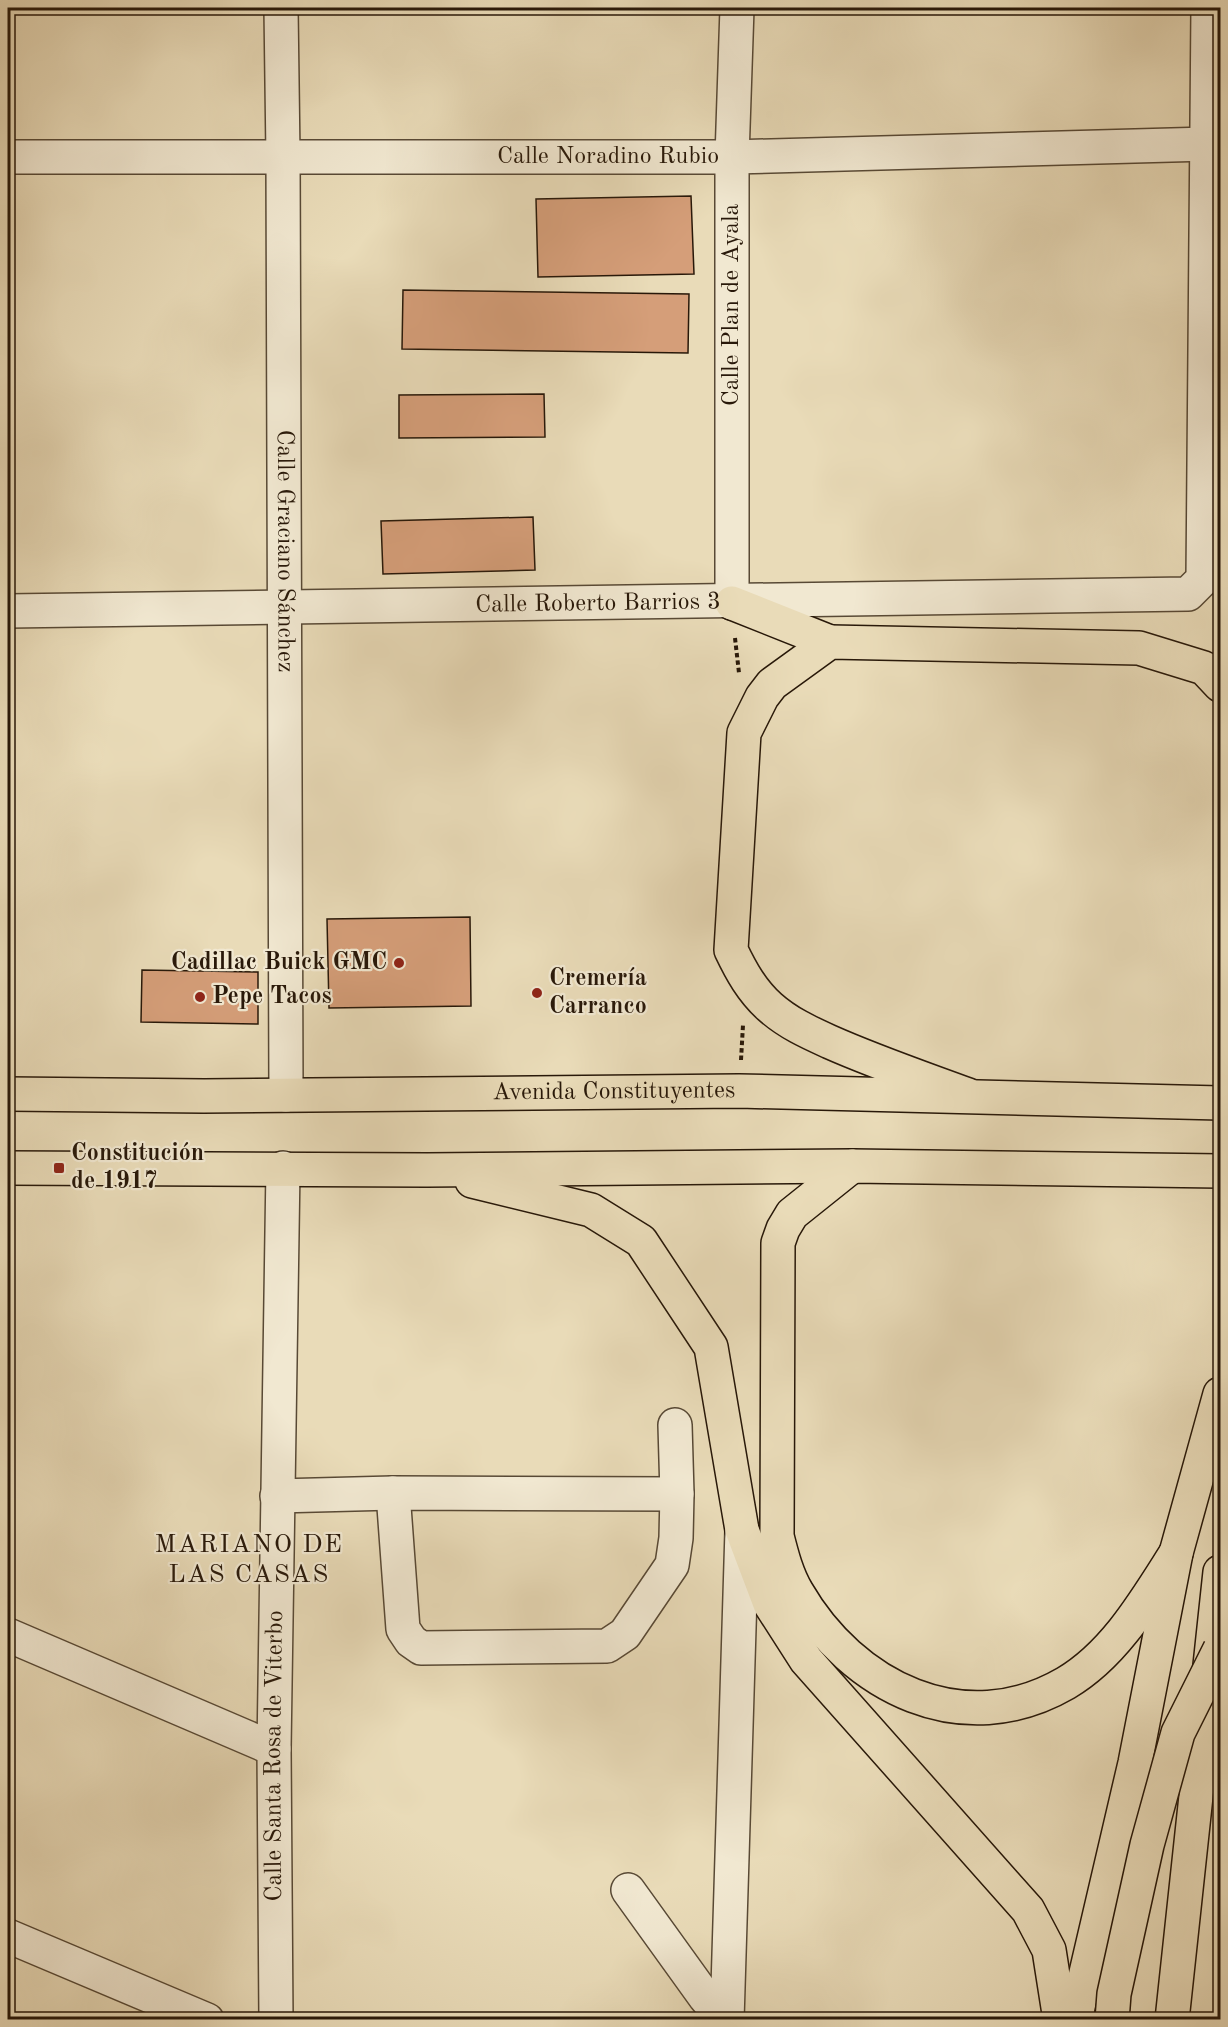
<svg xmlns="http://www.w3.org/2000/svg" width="1228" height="2027" font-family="'Old Standard TT',serif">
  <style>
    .building { fill: #d59e79; stroke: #281809; stroke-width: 1.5 }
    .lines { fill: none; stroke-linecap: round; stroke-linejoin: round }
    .minor-casing { stroke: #584935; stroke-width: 36 }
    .major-casing { stroke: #281809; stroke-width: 36 }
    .highway-casing { stroke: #281809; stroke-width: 36 }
    .path { stroke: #281809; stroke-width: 4; stroke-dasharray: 4.5 3; stroke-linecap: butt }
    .minor { stroke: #f1e8d1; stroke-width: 33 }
    .major { stroke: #e9dbb8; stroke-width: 33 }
    .highway { stroke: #e9dbb8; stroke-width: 33 }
    .highway-bridge-casing { stroke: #281809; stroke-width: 36; stroke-linecap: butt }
    .highway-bridge { stroke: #e9dbb8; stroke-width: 33 }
    .poi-dot { fill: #8f2418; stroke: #f1e8d1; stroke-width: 2 }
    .labels { text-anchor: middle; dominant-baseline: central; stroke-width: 4.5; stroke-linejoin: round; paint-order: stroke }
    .street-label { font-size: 24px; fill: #281809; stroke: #f1e8d1 }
    .poi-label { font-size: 24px; font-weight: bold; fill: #281809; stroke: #f1e8d1; text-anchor: start }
    .neighbourhood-label { font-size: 26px; letter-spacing: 1.5px; fill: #281809; stroke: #f1e8d1 }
  </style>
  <rect width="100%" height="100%" fill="#e9dbb8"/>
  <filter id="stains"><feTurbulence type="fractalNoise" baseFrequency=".00333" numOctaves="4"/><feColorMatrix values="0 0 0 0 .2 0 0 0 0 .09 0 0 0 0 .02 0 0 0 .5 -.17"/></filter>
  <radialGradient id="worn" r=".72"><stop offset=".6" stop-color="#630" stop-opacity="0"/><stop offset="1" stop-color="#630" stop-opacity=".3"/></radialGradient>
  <!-- building -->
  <g class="building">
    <path d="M691 196 694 274 538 277 536 199Z"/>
    <path d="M403 290 689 294 688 353 402 349Z"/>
    <path d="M544 394 545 437 399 438V395Z"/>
    <path d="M533 517 535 570 383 574 381 521Z"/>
    <path d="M470 917 471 1006 329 1008 327 919Z"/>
    <path d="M142 970 258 972V1024L141 1022Z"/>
  </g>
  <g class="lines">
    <defs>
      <g id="minor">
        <path id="s1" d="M281 8 283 156 286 1095"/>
        <path id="s2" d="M8 157H732L1208 144"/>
        <path d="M732 603V157L737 8"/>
        <path id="s3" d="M8 611C401 607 794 602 1188 594L1203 579 1208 8"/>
        <path d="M393 1493 403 1629 411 1641 421 1648 607 1646 625 1634 672 1565 676 1538 677 1494 675 1425"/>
        <path d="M277 1496 393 1493 677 1494"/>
        <path d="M8 1635 274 1749"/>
        <path d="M628 1890 705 1997 724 2020"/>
        <path d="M8 1936 207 2020"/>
        <path id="s4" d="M276 2020 274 1749 283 1168"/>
        <path d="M727 2020 742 1530"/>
      </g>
      <g id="major">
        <path id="s5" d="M8 1094 204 1096 739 1091 1220 1103"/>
        <path d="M8 1168 427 1170 852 1166 1220 1171"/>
        <path d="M472 1181 591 1210 641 1241 711 1347 742 1530 770 1604 806 1660 1028 1910 1049 1950 1060 2020"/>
      </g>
      <g id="highway">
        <path d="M732 603 830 642"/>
        <path d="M968 1095C922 1078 875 1062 830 1042 808 1032 788 1023 770 1007 752 991 741 971 731 950L744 733 762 697 772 684 830 642 1139 648 1204 668 1220 685"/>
        <path d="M852 1166 792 1214 783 1229 778 1243 777 1536C782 1556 787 1575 797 1592 852 1687 963 1743 1066 1683 1115 1654 1146 1600 1176 1553"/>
        <path d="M1075 2020 1135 1763 1176 1553 1220 1394"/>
        <path d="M1172 2020 1220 1572"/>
      </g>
    </defs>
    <!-- minor casing -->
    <use href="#minor" class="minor-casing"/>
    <!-- major casing -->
    <use href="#major" class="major-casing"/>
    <!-- highway casing -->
    <use href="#highway" class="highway-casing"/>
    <!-- path -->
    <g class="path">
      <path d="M735 638 739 673"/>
      <path d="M741 1060 743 1025"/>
    </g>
    <!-- minor -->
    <use href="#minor" class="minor"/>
    <!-- major -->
    <use href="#major" class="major"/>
    <!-- highway -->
    <use href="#highway" class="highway"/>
    <defs>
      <path id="highway-bridge" d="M1112 2020 1114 1994 1147 1845 1178 1733 1220 1649"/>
    </defs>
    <!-- highway-bridge casing -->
    <use href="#highway-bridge" class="highway-bridge-casing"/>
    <!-- highway-bridge -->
    <use href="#highway-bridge" class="highway-bridge"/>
  </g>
  <!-- markers -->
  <g class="poi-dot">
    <circle cx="399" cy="963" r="6"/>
    <circle cx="537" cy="993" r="6"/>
    <circle cx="200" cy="997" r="6"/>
    <rect x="53" y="1162" width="12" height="12" rx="3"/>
  </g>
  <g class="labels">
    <!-- street labels -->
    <g class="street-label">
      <text stroke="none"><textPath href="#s2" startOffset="600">Calle Noradino Rubio</textPath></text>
      <text transform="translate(732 305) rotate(-90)">Calle Plan de Ayala</text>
      <text stroke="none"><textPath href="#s1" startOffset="543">Calle Graciano Sánchez</textPath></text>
      <text stroke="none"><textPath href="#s3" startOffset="590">Calle Roberto Barrios 3</textPath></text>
      <text stroke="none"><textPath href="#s5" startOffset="606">Avenida Constituyentes</textPath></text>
      <text stroke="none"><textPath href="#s4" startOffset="264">Calle Santa Rosa de Viterbo</textPath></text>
    </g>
    <!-- poi labels -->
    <g class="poi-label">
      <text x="387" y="963" text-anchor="end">Cadillac Buick GMC</text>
      <text x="549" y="979">Cremería<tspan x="549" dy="28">Carranco</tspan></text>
      <text x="212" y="997">Pepe Tacos</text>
      <text x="71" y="1154">Constitución<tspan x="71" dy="28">de 1917</tspan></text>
    </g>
    <!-- neighbourhood labels -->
    <g class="neighbourhood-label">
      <text x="249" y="1545">MARIANO DE<tspan x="249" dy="30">LAS CASAS</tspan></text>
    </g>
  </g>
  <!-- margin -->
  <rect width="1228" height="2027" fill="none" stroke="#e9dbb8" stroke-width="30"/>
  <rect x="9" y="9" width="1210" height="2009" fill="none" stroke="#281809" stroke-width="3"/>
  <rect x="15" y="15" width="1198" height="1997" fill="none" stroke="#281809" stroke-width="1.5"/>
  <rect width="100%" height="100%" filter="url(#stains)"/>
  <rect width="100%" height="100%" fill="url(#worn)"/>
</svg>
